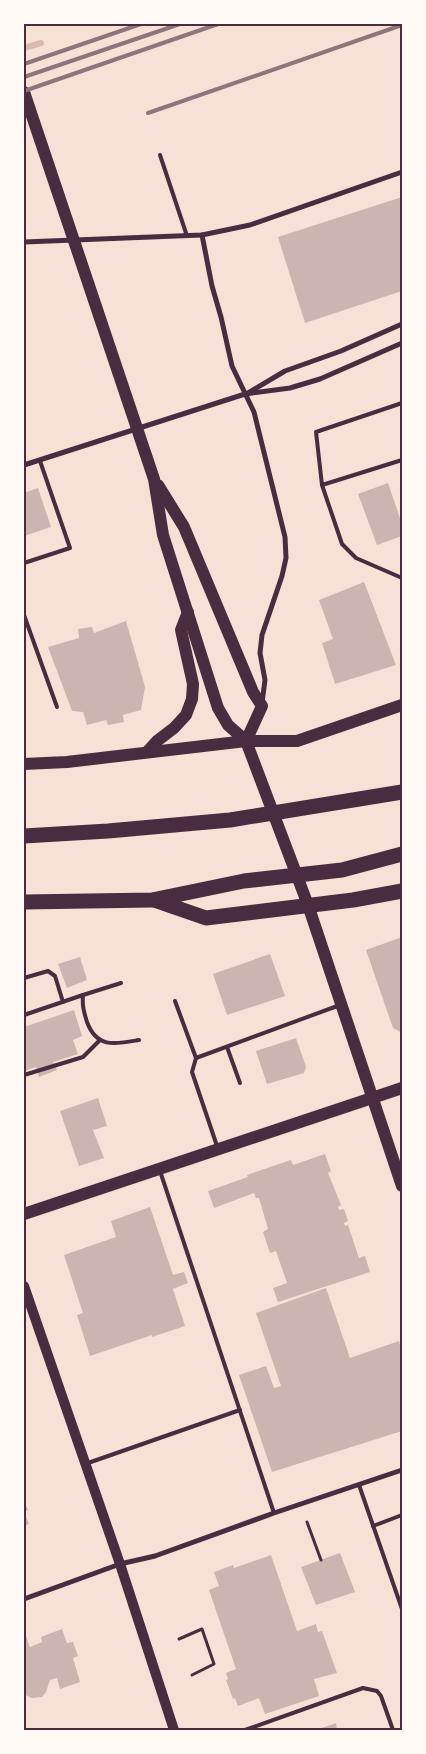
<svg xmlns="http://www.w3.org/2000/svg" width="426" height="1754" font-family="Lato,sans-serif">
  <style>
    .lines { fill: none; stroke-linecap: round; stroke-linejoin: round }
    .stream { stroke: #dcb8b0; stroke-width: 6 }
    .building { fill: #ccb4b1 }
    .path { stroke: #4a2c40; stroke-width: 3 }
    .service { stroke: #4a2c40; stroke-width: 4 }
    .minor { stroke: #4a2c40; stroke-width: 5 }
    .secondary { stroke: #4a2c40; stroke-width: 10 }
    .primary { stroke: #4a2c40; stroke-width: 12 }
    .motorway { stroke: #4a2c40; stroke-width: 15 }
    .rail { stroke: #8f747c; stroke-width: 4 }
    .neatline { fill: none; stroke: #4a2c40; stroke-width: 2 }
  </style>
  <rect width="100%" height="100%" fill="#f7e1d7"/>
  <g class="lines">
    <!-- stream -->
    <path class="stream" d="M24 48 41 43"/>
  </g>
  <!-- building -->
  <g class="building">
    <path d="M402 197V291L305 323 278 237Z"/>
    <path d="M388 483 402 524V536L377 545 358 494Z"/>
    <path d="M38 488 51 527 24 536V493Z"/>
    <path d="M364 582 396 665 335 684 322 643 333 639 319 600Z"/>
    <path d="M126 621 145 687 141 710 123 715 124 722 108 725 106 720 87 725 83 712 72 711 48 647 79 638 78 629 92 627 94 633Z"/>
    <path d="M402 937V1033L393 1028 366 950Z"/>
    <path d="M270 954 285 996 227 1015 213 974Z"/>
    <path d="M80 957 87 980 67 988 58 964Z"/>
    <path d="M74 1010 82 1036 73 1040 78 1054 53 1062 57 1070 39 1077 36 1067 24 1071V1027Z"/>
    <path d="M296 1038 306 1067 304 1073 267 1084 256 1051Z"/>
    <path d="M98 1098 107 1126 93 1130 104 1158 79 1166 60 1111Z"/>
    <path d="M325 1154 331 1171 328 1173 341 1205 338 1207 339 1210 344 1209 348 1221 344 1223 345 1226 348 1225 359 1258 365 1256 370 1272 278 1302 273 1288 287 1283 276 1251 270 1253 263 1232 268 1229 259 1198H256L254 1193 214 1208 208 1191 248 1177 247 1175 291 1160 293 1165Z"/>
    <path d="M150 1207 173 1275 184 1272 188 1283 173 1289 185 1326 152 1337V1335L90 1356 77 1315 83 1313 64 1255 116 1237 111 1221Z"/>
    <path d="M326 1288 350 1358 399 1341 402 1351V1431L272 1472 239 1375 266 1366 274 1388 281 1386 256 1313Z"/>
    <path d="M24 1501 28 1510 24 1512 29 1524 24 1526Z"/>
    <path d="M340 1553 355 1592 316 1605 301 1567Z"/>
    <path d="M271 1555 297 1631 316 1624 318 1632 322 1631 337 1673 314 1679 319 1696 265 1714 259 1698 238 1706 235 1698 233 1699 226 1680 228 1679 226 1673 236 1669 209 1590 219 1586 214 1572 233 1565 234 1568Z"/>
    <path d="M62 1629 67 1643 73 1642 78 1656 73 1658 80 1682 60 1689 57 1678 50 1680 46 1692 42 1697 31 1698 24 1694V1637L26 1636 30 1647 42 1642 41 1637Z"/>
    <path d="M336 1723 337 1730H316Z"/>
  </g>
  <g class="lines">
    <!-- path -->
    <g class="path">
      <path d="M307 1522 321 1560"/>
      <path d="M179 1639 202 1629 214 1664 192 1675"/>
    </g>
    <!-- service -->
    <g class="service">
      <path d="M160 155 187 236"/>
      <path d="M402 403 316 432 322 485 342 544 356 558 402 578"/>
      <path d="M322 485 402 460"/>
      <path d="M24 563 70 548 40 461"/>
      <path d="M24 615 57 707"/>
      <path d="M24 978 48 971 55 976 63 1002"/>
      <path d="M121 983 83 995C82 1006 84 1012 87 1022 97 1049 116 1044 139 1040"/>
      <path d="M175 1001 196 1058 340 1005"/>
      <path d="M24 1015 83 995"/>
      <path d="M227 1047 240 1083"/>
      <path d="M196 1058 192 1072 217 1146"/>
      <path d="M24 1075 83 1057 100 1040"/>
      <path d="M160 1171 274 1513"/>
      <path d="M88 1463 240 1410"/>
      <path d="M359 1485 402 1609"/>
      <path d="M373 1526 402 1515"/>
      <path d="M245 1730 363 1688 377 1691 381 1696 393 1730"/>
    </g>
    <!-- minor -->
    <g class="minor">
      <path d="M202 235 212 286 221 317 232 366 254 412 285 537 286 558 282 576 262 635 260 653 265 680 262 703"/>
      <path d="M24 242 202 235 250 225 402 172"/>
      <path d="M248 393 285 371 341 351 402 324"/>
      <path d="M24 465 245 394 290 388 320 379 402 343"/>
      <path d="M24 1599 120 1564 155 1556 274 1513 402 1470"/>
    </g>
    <!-- secondary -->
    <path class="secondary" d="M24 1286 120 1564 174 1730"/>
    <!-- primary -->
    <g class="primary">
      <path d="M24 92 154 479 163 535 218 708 228 725 246 741 308 905 402 1186"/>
      <path d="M158 485 184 527 253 692 262 706 246 741"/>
      <path d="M147 752 157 741 174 728 186 715 192 699 193 684 181 630 188 612"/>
      <path d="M24 764 67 762 246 741H297L402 705"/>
      <path d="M24 1214 402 1088"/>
    </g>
    <!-- motorway -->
    <g class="motorway">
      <path d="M24 836 108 831 230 820 402 792"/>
      <path d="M154 900 206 918 353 900 402 891"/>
      <path d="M24 902 152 900 244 881 342 870 402 854"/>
    </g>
    <!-- rail -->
    <g class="rail">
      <path d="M24 64 141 24"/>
      <path d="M24 77 180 24"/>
      <path d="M24 91 218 24"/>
      <path d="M148 113 402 25"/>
    </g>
  </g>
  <!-- border -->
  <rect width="426" height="1754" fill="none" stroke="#fffaf5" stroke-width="50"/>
  <rect x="25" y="25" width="376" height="1704" class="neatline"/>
</svg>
